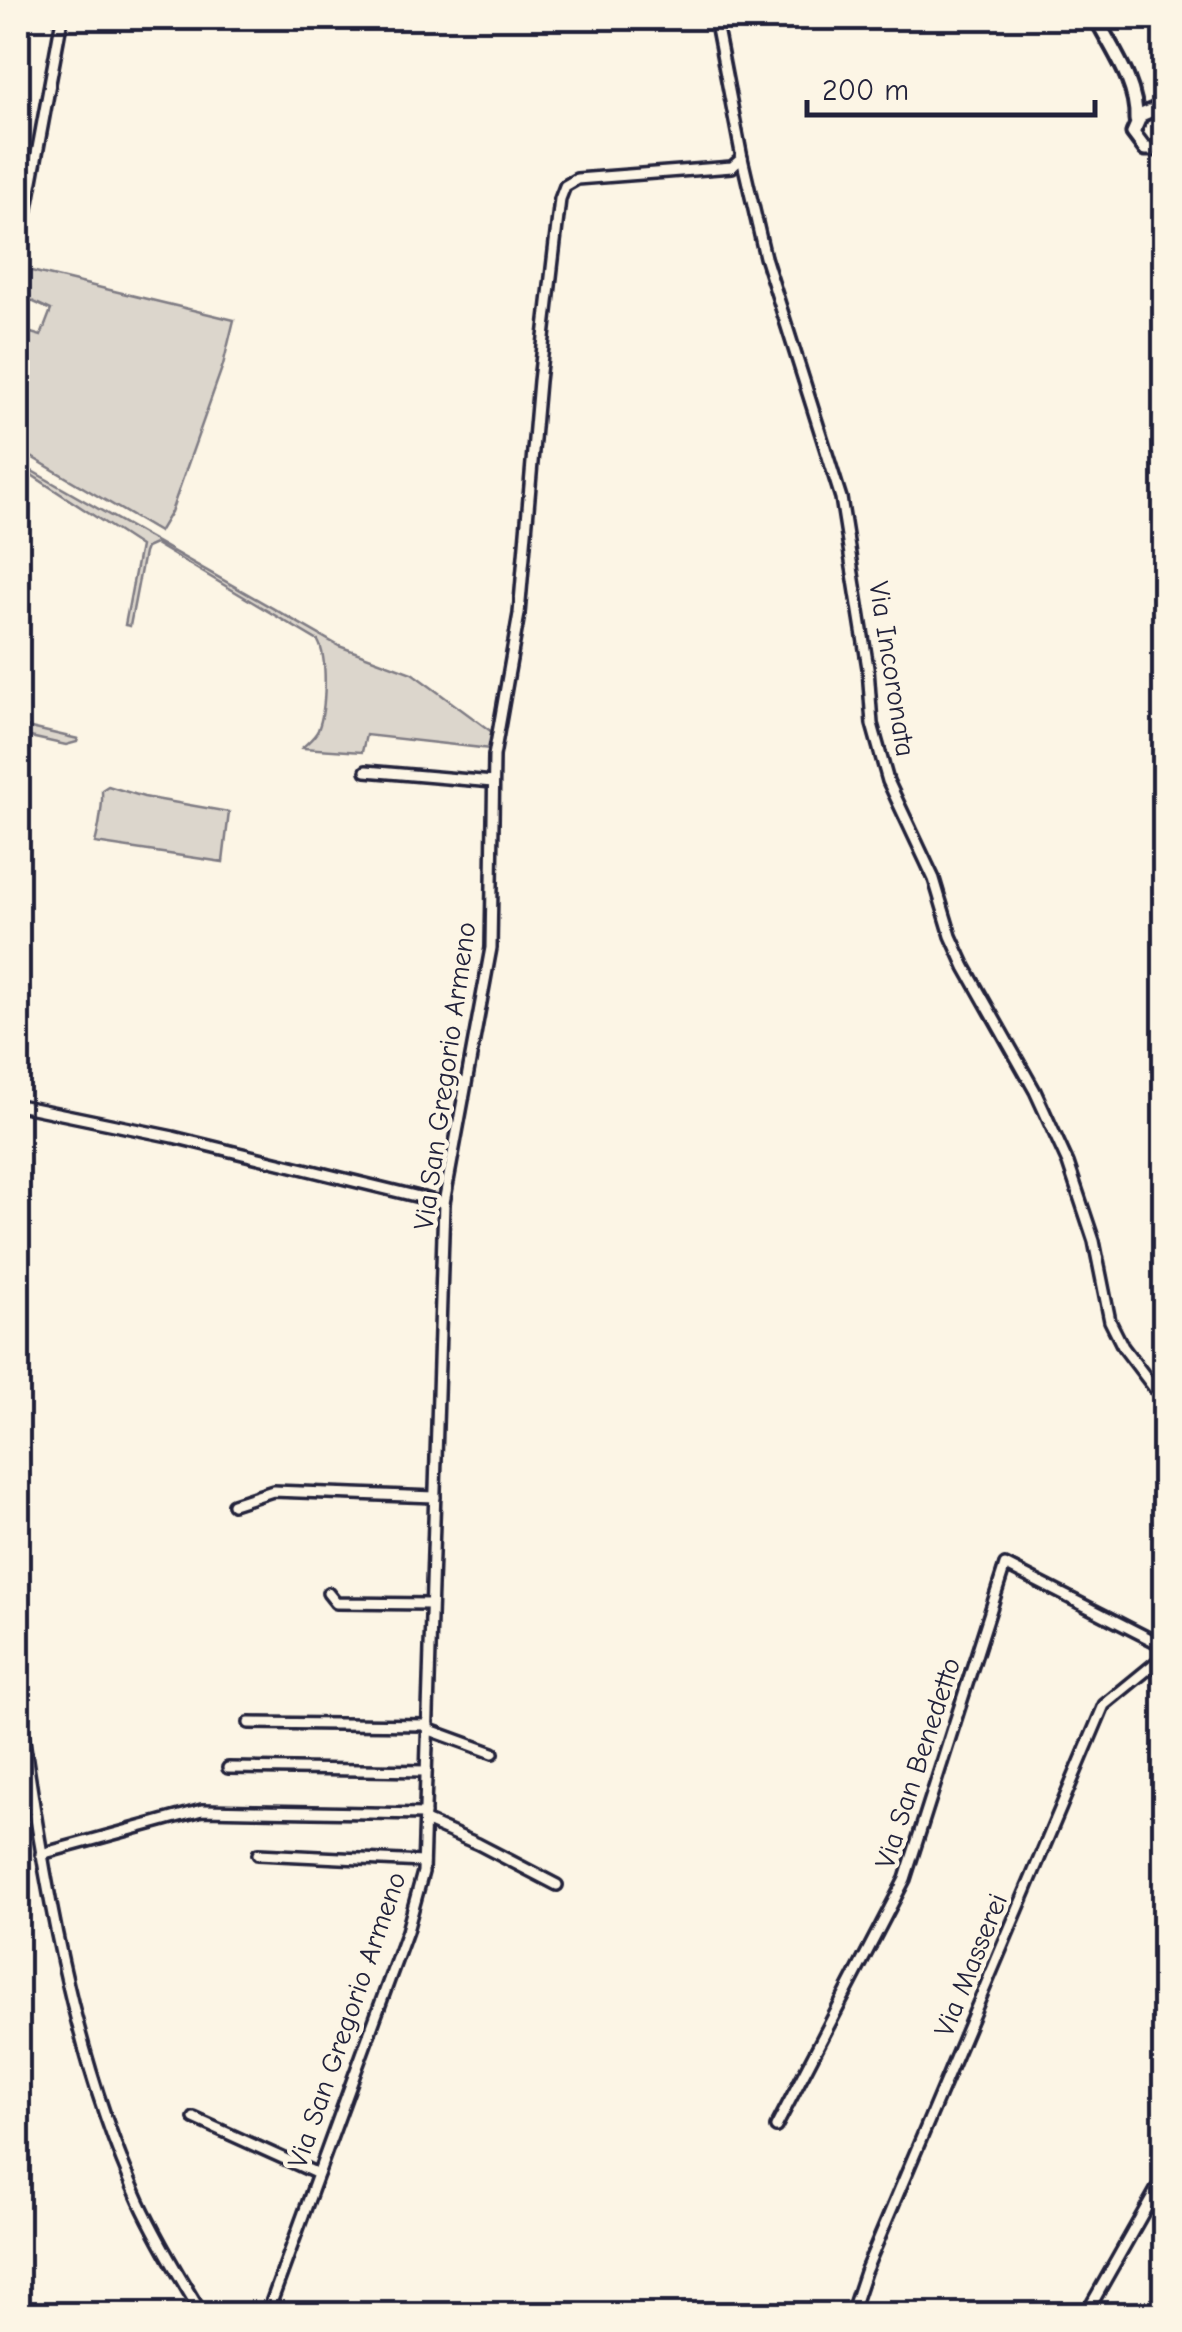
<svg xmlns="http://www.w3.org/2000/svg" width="1182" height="2332" font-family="'Comic Neue',sans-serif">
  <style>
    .green { fill: #dcd6cc; stroke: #7f7c84; stroke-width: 2.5 }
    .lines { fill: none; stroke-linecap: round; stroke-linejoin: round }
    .minor-casing { stroke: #22223b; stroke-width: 16 }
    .secondary-casing { stroke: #22223b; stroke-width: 19 }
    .minor { stroke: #fcf5e5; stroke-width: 9 }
    .secondary { stroke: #fcf5e5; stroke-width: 11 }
    .labels { text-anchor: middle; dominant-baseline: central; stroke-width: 9; stroke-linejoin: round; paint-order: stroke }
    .street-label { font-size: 28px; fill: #22223b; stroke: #fcf5e5 }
  </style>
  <rect width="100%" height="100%" fill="#fcf5e5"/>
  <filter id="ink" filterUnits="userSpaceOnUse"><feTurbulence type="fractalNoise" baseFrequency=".01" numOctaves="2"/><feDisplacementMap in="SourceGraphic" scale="20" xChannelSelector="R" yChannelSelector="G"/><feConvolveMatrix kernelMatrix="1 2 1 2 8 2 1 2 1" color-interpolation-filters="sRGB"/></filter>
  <g filter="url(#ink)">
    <!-- green -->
    <g class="green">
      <path d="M23 269 234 320 223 365 171 512 159 532 18 449V329L41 336 51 310 23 297 27 279 21 275Z"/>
      <path d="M18 463 339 646 412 673 492 732 491 749 366 735 362 752 302 748C308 742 315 737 318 730 326 710 328 659 318 641L155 544 146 548 144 553 130 626 125 625 140 546 18 466Z"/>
      <path d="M18 725 78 739 77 742 66 745 30 737 24 745 18 771Z"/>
      <path d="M108 786 144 797 229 812 223 862 95 843C99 829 103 804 102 790Z"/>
    </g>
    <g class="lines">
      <defs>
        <g id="minor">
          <path d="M715 18 742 158 765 257 841 498 868 668 872 724 888 781 934 879 951 936 965 967 1035 1091 1068 1163 1094 1241 1110 1321 1123 1347 1164 1401"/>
          <path d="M1158 18 1159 24 1164 28"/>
          <path d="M18 257 62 18"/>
          <path d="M366 771 493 782"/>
          <path d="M18 1105 173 1137 444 1203"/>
          <path d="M233 1504 273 1491 435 1497"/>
          <path d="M328 1593 336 1603 431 1604"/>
          <path d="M18 1700C43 1868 68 2045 139 2201 157 2240 180 2278 202 2314"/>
          <path d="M249 1723 428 1725"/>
          <path d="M427 1729 493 1753"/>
          <path d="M228 1768 426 1771"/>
          <path d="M425 1821 478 1844 557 1885"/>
          <path d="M41 1854 202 1810 425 1814"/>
          <path d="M258 1854 423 1862"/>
          <path d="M194 2118 318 2174"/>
          <path d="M776 2127 905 1879 1005 1565 1164 1646"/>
          <path d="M267 2314 407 1931 423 1872 444 1203 491 948 494 756 519 614 539 381 560 199 565 186 577 179 732 167 742 158"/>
          <path d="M851 2314 865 2272 1104 1705 1164 1656"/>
          <path d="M1086 2314 1164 2176"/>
        </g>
        <g id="secondary">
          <path d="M1096 18C1111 48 1138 84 1136 120"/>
          <path d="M1164 113 1153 110 1141 115 1133 133 1145 149H1164"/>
        </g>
      </defs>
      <!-- minor casing -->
      <use href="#minor" class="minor-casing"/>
      <!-- secondary casing -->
      <use href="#secondary" class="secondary-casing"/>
      <!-- minor -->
      <use href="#minor" class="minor"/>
      <!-- secondary -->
      <use href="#secondary" class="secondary"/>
    </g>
  </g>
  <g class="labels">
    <!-- street labels -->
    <g class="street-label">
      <text transform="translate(892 669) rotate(81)">Via Incoronata</text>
      <text transform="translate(445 1076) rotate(-82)">Via San Gregorio Armeno</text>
      <text transform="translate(918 1763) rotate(-72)">Via San Benedetto</text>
      <text transform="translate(971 1965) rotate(-68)">Via Masserei</text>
      <text transform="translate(347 2020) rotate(-71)">Via San Gregorio Armeno</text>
    </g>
  </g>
  <!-- margin -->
  <rect width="1182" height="2332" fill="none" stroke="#fcf5e5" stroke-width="60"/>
  <rect x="30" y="30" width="1122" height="2272" fill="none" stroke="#22223b" stroke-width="4" filter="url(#ink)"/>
  <!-- scale -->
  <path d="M807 100v15h288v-15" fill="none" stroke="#22223b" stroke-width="5"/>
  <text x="822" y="100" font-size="30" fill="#22223b" stroke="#fcf5e5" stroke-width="8" paint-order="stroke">200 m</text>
</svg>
